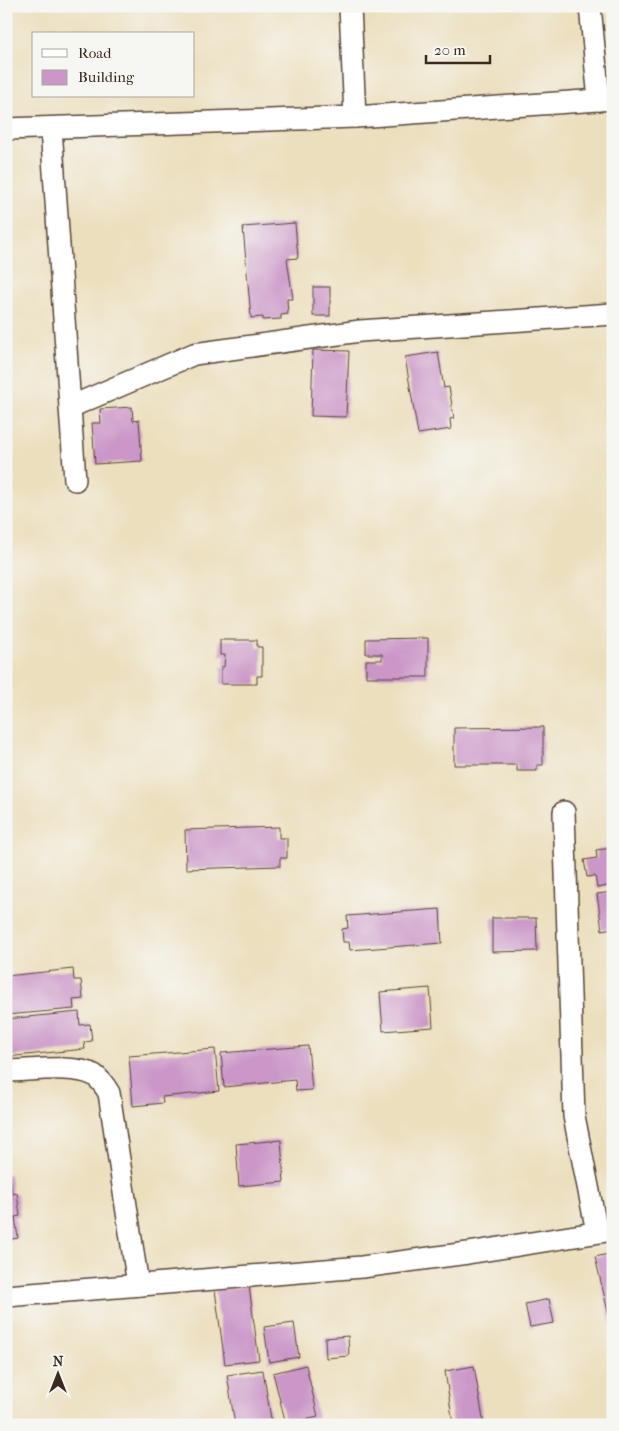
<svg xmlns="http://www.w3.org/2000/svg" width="619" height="1431" font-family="'IM FELL French Canon',serif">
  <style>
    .building { fill: #cb96c8 }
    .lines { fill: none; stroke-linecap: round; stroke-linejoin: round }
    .minor-casing { stroke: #564536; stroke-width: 24 }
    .minor { stroke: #fff; stroke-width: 21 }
  </style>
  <rect width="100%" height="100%" fill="#f6f6f2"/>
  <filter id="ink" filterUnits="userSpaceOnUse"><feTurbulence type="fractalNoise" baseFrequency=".02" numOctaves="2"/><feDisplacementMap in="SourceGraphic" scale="10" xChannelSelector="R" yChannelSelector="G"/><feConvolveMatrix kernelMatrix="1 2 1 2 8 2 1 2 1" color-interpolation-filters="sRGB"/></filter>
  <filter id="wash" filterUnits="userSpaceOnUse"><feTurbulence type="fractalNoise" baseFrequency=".0096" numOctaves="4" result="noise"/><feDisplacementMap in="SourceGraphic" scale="20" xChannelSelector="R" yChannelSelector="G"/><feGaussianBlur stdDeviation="1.12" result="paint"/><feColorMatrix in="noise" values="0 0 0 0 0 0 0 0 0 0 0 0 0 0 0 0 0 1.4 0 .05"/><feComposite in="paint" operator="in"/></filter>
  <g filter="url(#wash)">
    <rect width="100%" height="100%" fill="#ecdfbe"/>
    <g id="blocks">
      <!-- building -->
      <g class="building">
        <path d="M295 223 298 258 287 259 293 299H287L288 314 281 315V319L263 320V317L251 318 243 227Z"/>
        <rect x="313" y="287" width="17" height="29"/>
        <path d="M313 350 349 351 346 417 311 416Z"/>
        <path d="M438 352 444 388 449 387 454 418 450 419 451 429 418 434 405 357Z"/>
        <path d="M132 407 133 421 139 420 142 461 95 464 92 423H101L100 409Z"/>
        <path d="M428 638V677H366V660H382V654H366V639Z"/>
        <path d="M220 640H257V647H262V676H257V684H221V667H224L225 655H220Z"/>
        <path d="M543 727V765H537V771H517V765H454V728Z"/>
        <path d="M279 827V838H287V858H280V866L186 869 185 830Z"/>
        <path d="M613 848V885L597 888 595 876 587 877 584 860 597 858 596 850Z"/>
        <path d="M613 892V928L602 930 597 894Z"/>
        <path d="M440 909 442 943 350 950 349 942H343L342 929 348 928 347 916Z"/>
        <path d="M492 918H536L537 951 492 952Z"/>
        <path d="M73 969 74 980H81L83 999 73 1000 74 1009 6 1015V976Z"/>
        <path d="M430 988 433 1027 383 1031 380 992Z"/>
        <path d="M79 1012 80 1025 90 1024 92 1041 84 1042 85 1049 6 1057V1019Z"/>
        <path d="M308 1046 312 1090 296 1091 295 1080 224 1087 221 1053Z"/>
        <path d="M215 1049 219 1091 162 1097 163 1103 133 1106 129 1056Z"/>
        <path d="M281 1140 284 1182 239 1186 236 1144Z"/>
        <path d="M10 1174 12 1194 17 1193 20 1216 15 1217 18 1238 6 1240V1175Z"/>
        <path d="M613 1253V1324H611L595 1257Z"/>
        <path d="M249 1286 259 1360 225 1364 215 1290Z"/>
        <path d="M549 1299 554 1323 530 1327 525 1304Z"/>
        <path d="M294 1323 299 1357 269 1362 264 1327Z"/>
        <path d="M348 1336 349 1356 326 1358 325 1338Z"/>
        <path d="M306 1365 318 1417 286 1424 273 1373Z"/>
        <path d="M474 1366 484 1425 453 1424 445 1371Z"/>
        <path d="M263 1370 272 1425H235L227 1375Z"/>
      </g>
    </g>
  </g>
  <g filter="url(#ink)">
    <use href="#blocks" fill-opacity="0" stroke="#564536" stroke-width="1"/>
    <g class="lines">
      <defs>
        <g id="minor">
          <path d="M350 6 355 117"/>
          <path d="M590 6 599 100"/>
          <path d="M51 128 75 480"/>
          <path d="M6 129 355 117 613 99"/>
          <path d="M70 407 194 354 360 331 613 314"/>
          <path d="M564 812 574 1116 597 1232"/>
          <path d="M6 1071C29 1071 74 1064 94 1075 101 1080 105 1086 109 1093L138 1285"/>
          <path d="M6 1296 362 1267 468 1253 613 1230"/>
        </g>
      </defs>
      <!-- minor casing -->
      <use href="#minor" class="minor-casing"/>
      <!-- minor -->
      <use href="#minor" class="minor"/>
    </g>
  </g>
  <!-- margin -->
  <rect width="619" height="1431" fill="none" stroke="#f6f6f2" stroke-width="25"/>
  <!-- legend -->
  <rect x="32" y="32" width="162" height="65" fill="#f6f6f2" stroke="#aba49d"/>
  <rect x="42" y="49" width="25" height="8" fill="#ffffff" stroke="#aba49d"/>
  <text x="78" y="58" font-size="15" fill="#3b2a1e">Road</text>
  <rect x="42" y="70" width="25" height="15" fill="#cb96c8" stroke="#aba49d"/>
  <text x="78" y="82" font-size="15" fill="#3b2a1e">Building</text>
  <!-- north arrow -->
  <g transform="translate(58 1374)" stroke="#f6f6f2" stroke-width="4" paint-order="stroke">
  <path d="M0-4L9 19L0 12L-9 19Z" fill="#3b2a1e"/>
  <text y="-8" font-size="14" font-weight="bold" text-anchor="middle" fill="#3b2a1e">N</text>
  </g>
  <!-- scale -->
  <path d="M426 55v8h64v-8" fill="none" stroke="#3b2a1e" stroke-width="2.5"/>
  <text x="434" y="55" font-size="15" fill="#3b2a1e" stroke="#f6f6f2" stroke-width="4" paint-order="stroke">20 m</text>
</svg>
